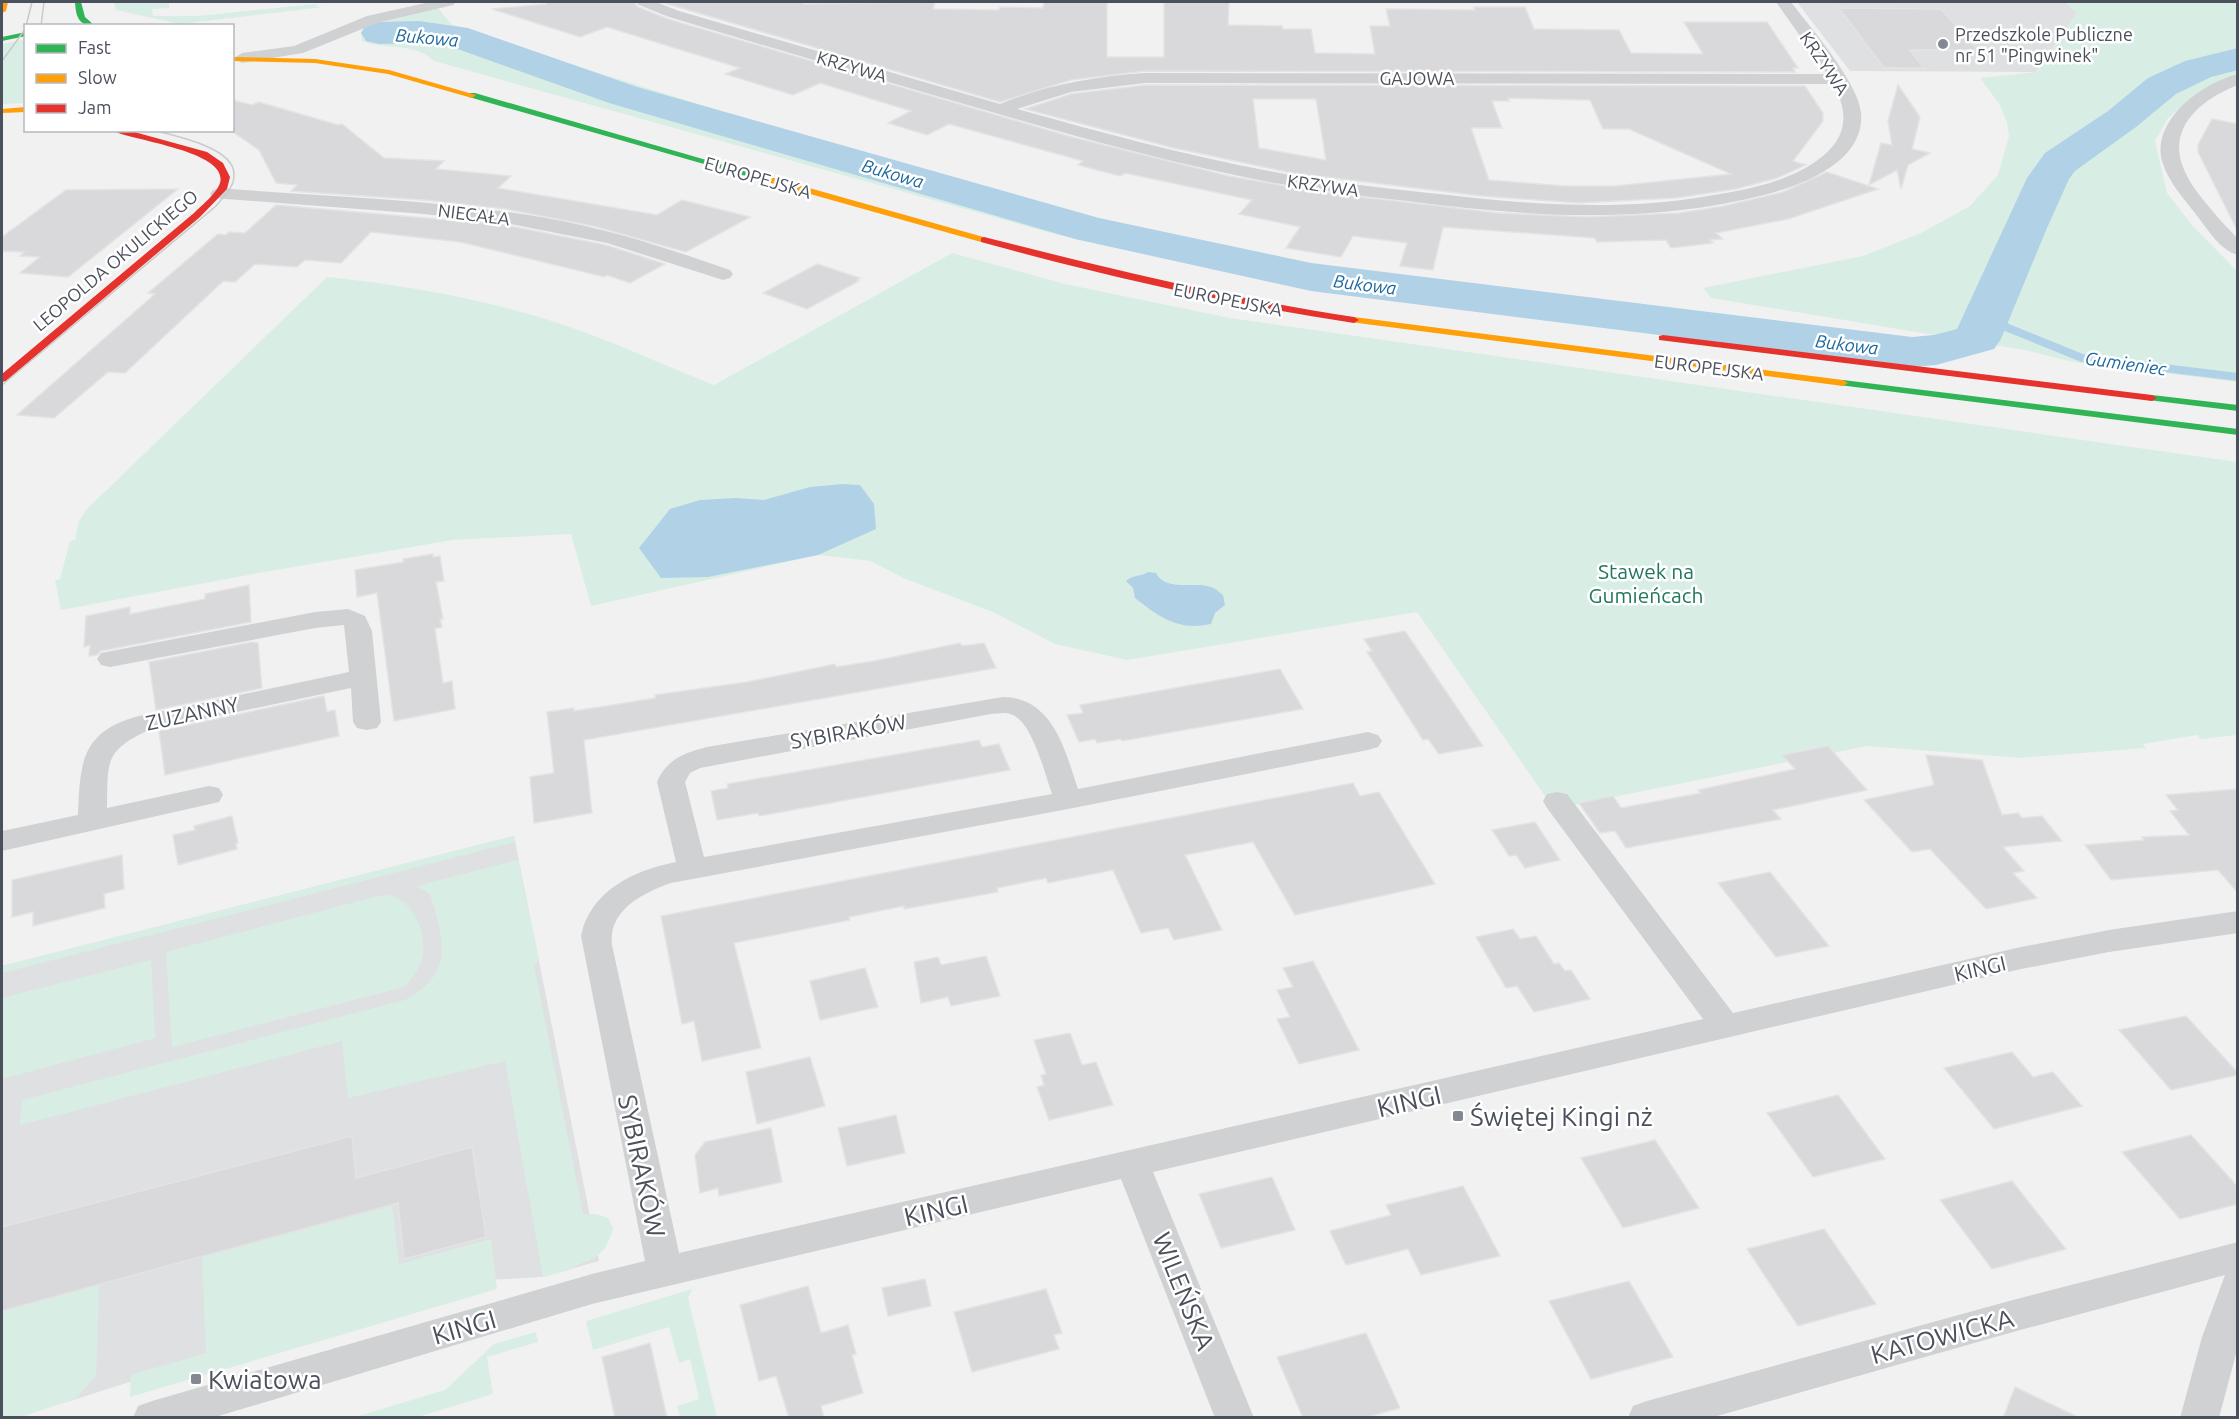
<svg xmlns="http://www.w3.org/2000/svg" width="2239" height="1419" font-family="Ubuntu,sans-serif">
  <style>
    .education { fill: #dfe0e1 }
    .green { fill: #d8eee5 }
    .water { fill: #b1d1e7 }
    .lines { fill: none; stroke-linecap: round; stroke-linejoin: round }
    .stream { stroke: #b1d1e7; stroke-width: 8 }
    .river { fill: #b1d1e7; fill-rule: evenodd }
    .building { fill: #d9d9db; stroke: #e3e3e4; stroke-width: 1.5; fill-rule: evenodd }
    .street { fill: #d0d1d3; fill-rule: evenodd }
    .fast { fill: #30b455; fill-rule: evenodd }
    .slow { fill: #ff9f0a; fill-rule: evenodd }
    .jam { fill: #e5322d; fill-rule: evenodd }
    .tram { stroke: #c9cacc; stroke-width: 1.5 }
    .poi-dot { fill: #848890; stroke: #fff; stroke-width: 2 }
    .labels { text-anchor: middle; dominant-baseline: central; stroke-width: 5; stroke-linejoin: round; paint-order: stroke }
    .far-poi-label { font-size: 18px; fill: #4a505c; stroke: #fff; text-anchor: start }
    .far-water-label { font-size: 18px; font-style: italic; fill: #1c689d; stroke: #fff }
    .far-street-label { font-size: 18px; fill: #4a505c; stroke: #fff }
    .park-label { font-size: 21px; fill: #21765d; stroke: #fff }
    .street-label { font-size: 21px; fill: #4a505c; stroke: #fff }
    .near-street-label { font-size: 26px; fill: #4a505c; stroke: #fff }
    .near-poi-label { font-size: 26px; fill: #4a505c; stroke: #fff; text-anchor: start }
  </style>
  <rect width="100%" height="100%" fill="#f1f1f1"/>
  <!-- education -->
  <g class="education">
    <path d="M1797 2H2065L2077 13 2036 72 1850 71Z"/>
    <path d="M514 836 599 1261 542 1277 489 1280 205 1358 70 1401 2 1418V966Z"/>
  </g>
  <!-- green -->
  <g class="green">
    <path d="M114 2H169V8L152 9 153 16H198L316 4 317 7H324L180 24 116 10Z"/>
    <path d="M2065 2 2237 3V76L2199 93 2168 118 2155 141 2167 193 2192 225 2237 271V382L2073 362 2025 350 1711 298 1703 288 1863 256 1921 233 1970 206 1998 175 2009 136 2007 123 2000 105 1980 78 2037 72 2077 13Z"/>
    <path d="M438 8 451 24 567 63 932 177 1170 242 1232 256 1352 272 1351 291 1261 277 1058 235 434 61C415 42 384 50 362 41L361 32 379 23Z"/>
    <path d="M25 39V103L2 104V44Z"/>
    <path d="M952 253 1065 284 1230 318 2237 462V735L2201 739 2197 735 2143 744 2146 748 2021 758 1867 746 1554 809 1417 612 1127 660 1055 644 993 612 903 578 871 561 818 555 591 606 571 534 453 540 264 572 61 610 55 580 60 579 70 541 75 540 79 521 87 509 327 277C407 285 484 299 561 324 613 341 663 365 714 385Z"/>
    <path d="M513 836 515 842 2 973V966Z"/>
    <path d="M518 860 539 959 534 966 583 1214H596L608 1218 613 1228C609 1243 603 1256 587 1261 581 1264 575 1265 570 1270L543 1277 505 1061 348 1098 342 1041 20 1125 22 1100 405 1000C455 974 444 940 430 894L417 886Z"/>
    <path d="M389 895C413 900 428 935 422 958 419 969 412 978 404 987L172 1047 166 952 378 896Z"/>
    <path d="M151 960 155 1038 2 1079V998Z"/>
    <path d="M392 1206 399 1264 491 1239 497 1289 130 1397 131 1375 206 1353 202 1257Z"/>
    <path d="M99 1285 96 1376 75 1399 21 1417H2V1311Z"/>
    <path d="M692 1289 688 1298 717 1417H680L677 1406 699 1399 690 1359 679 1363 669 1327 593 1350 586 1321Z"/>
    <path d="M536 1332 538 1342 487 1357 493 1394 418 1417H355L445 1390 494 1344Z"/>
  </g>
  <!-- water -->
  <g class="water">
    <path d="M843 484 860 485 874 504 876 529 818 555 708 577 661 578 639 548 670 509 700 500 735 498 764 500 810 487Z"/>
    <path d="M1148 572 1156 573C1166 592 1194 581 1211 587 1215 588 1219 592 1223 595L1225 605 1215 613 1211 624C1179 631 1160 618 1135 598L1133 588 1126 581C1134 574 1141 577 1148 572Z"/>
  </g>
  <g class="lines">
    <!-- stream -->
    <path class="stream" d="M1986 319 2082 358 2238 377"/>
    <!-- river -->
    <path class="river" d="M419 21 468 28 637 87 1099 218 1311 263 1912 337 1934 335 1957 329 2027 178 2045 153 2108 111 2148 78 2185 61 2238 48V70L2211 77 2176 94 2136 127 2075 171 2069 179 2047 228 2001 339 1994 349 1936 365 1912 367 1311 291 1075 239 609 103 449 46 419 43 379 44 366 41 361 33 366 25 379 22Z"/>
  </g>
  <!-- building -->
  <g class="building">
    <path d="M547 2H634L638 7 668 19 1072 137 1229 176 1320 192 1498 213 1589 217 1679 213 1724 206 1783 192 1827 172 1878 189 1788 219 1716 233 1723 239 1710 240 1713 243 1671 248 1666 240 1597 242 1595 238 1443 227 1433 270 1400 266 1407 243 1353 236 1341 257 1286 248 1300 227 1239 214 1252 200 1125 173 1120 176 1078 165 1083 161 949 124 927 135 888 123 911 111 820 83 793 95 725 74 740 68 607 27 580 37 492 9 546 4Z"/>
    <path d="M661 2H803L804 4 935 2 933 9 999 10 1000 7 1043 8 1044 2H1107V57H1164V2H1229L1228 25 1282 26 1283 29H1311L1315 53 1375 54 1370 26H1390L1386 9 1475 10 1474 7H1525L1534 29 1619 30 1631 53 1703 54 1684 22H1767L1798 68H1793L1795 72 1145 71 1071 80 1000 102Z"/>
    <path d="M1839 8 1941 9 1978 50H1910L1924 68H1884Z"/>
    <path d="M1145 85 1805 86 1823 113V121L1793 161 1806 165 1777 178 1736 189 1675 198 1579 203 1482 196 1292 173 1174 148 1025 109 1071 94ZM1508 98 1590 100 1603 129H1629L1731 174 1615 186H1564L1489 180 1471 128H1502L1492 101H1509ZM1253 99H1316L1326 160 1259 148Z"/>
    <path d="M1898 85 1920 117 1912 149 1930 153 1908 165 1901 189 1897 170 1869 185 1881 143 1892 145 1888 121Z"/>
    <path d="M232 100 252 105 259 102 338 125 342 124 384 158 444 161 436 169 511 176 498 188 657 215 682 200 750 217 686 252 593 226 506 209 424 200 291 191 297 185 276 183 259 150 230 130H232Z"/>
    <path d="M2212 119 2238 124V232L2198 152V145Z"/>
    <path d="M178 189 68 277 20 273 40 257 20 256 24 252 2 251V237L66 190Z"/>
    <path d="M276 205 506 225 606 245 665 264 630 283 607 275 605 277 460 242 371 232 341 263 305 260 297 267 255 264 235 282 224 281 219 285 125 373 108 372 54 418 17 415 155 294 148 293 218 234 226 235 229 232 245 233Z"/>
    <path d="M817 264 860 278 857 280 859 281 807 309 763 293Z"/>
    <path d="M433 554V557L440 556 444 581 436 582 443 619H440L442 627 435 629 443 683 452 681 455 709 394 721 377 593 357 597 355 570 404 562 403 559Z"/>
    <path d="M249 585 251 622 101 651 97 655 89 656 90 645 84 647 86 616 130 607V614L205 599V594Z"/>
    <path d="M1405 631 1430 668 1483 746 1439 754 1428 739 1423 740 1367 652 1372 651 1364 639Z"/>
    <path d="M252 642 258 643 262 688 156 710 149 662Z"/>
    <path d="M960 643 962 646 984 643 996 668 584 740 592 813 534 823 530 777 554 773 547 712 574 708V711L625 703 655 698V695L747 682 835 664 836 667 874 661Z"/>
    <path d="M1280 669 1303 709 1122 741 1121 739 1097 743 1095 739 1079 742 1067 715 1083 713 1080 705Z"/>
    <path d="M324 696 327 712 335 710 339 736 165 775 159 731Z"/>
    <path d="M979 740 982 747 999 744 1010 770 787 811 759 816 758 813 717 820 711 791 728 788 727 784Z"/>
    <path d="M1828 746 1867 790 1773 810 1781 819 1626 848 1615 831 1600 833 1579 803 1613 796 1621 808 1701 793 1698 790 1795 769 1782 755Z"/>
    <path d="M1926 755 1982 760 2002 815 2018 813 2022 818 2042 816 2062 841 2003 847 2024 871 2013 873 2037 898 1986 909 1930 849 1912 852 1864 800 1934 785Z"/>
    <path d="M1353 783 1360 796 1379 792 1435 884 1295 915 1253 842 1185 855 1222 930 1174 940 1168 928 1141 933 1113 870 1048 883 1046 878 997 888 998 892 904 909V906L849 917 850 920 734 943 761 1048 702 1061 694 1021 682 1024 661 916Z"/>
    <path d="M2238 789V893L2218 870 2111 880 2085 845 2144 840 2142 837 2189 835 2170 811 2178 810 2166 795Z"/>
    <path d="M232 816 238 843H236L237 849 178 865 173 835 195 830 194 826Z"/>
    <path d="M1535 822 1560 860 1525 868 1516 855 1509 856 1492 830Z"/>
    <path d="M122 855 124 889 104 894 105 908 33 926V912L12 917V880Z"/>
    <path d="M1770 872 1829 946 1776 957 1718 883Z"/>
    <path d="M1513 929 1520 939 1536 936 1554 964 1559 963 1565 971 1571 970 1590 999 1534 1012 1517 986 1506 988 1476 937Z"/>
    <path d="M986 956 1000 996 951 1006 948 997 921 1003 914 962 938 957 941 965Z"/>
    <path d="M1313 961 1359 1050 1299 1064 1277 1019 1290 1017 1277 990 1293 987 1283 968Z"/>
    <path d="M865 968 878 1007 820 1020 810 981Z"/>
    <path d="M2186 1016 2238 1073V1075L2171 1090 2119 1030Z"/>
    <path d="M1070 1033 1082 1065 1096 1062 1113 1105 1049 1120 1037 1087 1044 1085 1041 1075 1046 1074 1034 1040Z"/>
    <path d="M2012 1052 2033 1077 2053 1072 2082 1106 1994 1129 1944 1068Z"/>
    <path d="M810 1057 825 1106 757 1124 746 1072Z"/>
    <path d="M1838 1095 1885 1159 1813 1177 1767 1113Z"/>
    <path d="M896 1115 905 1153 847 1166 838 1128Z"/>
    <path d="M771 1128 782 1182 719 1196 718 1188 700 1193 695 1155 705 1142Z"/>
    <path d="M2191 1135 2238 1187V1204L2180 1219 2122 1152Z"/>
    <path d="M352 1136 356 1178 472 1147 486 1237 404 1259 398 1203 2 1311V1227Z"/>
    <path d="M1655 1140 1699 1208 1623 1228 1581 1158Z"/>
    <path d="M1272 1177 1295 1230 1221 1248 1199 1194Z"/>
    <path d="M2012 1181 2066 1249 1992 1269 1940 1200Z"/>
    <path d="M1463 1186 1500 1256 1421 1275 1408 1249 1346 1265 1330 1231 1391 1215 1386 1205Z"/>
    <path d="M1824 1229 1876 1304 1798 1326 1747 1249Z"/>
    <path d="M925 1279 931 1306 888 1316 882 1288Z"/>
    <path d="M1629 1281 1673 1357 1591 1379 1549 1301Z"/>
    <path d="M808 1286 821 1333 848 1325 856 1354 852 1355 863 1393 821 1406 824 1418H789L776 1376 759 1381 740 1305Z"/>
    <path d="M1046 1289 1062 1333 1054 1335 1059 1349 972 1372 954 1312Z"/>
    <path d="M1366 1333 1400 1408 1364 1418H1303L1277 1357Z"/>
    <path d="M650 1343 667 1418H615L602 1357Z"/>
    <path d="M2015 1387 2080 1418H2003Z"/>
  </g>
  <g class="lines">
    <!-- street -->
    <g class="street">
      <path d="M430 2H456L453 5 377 23 303 53 242 63 234 58 242 53 294 46 367 16Z"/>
      <path d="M636 2H656L679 11 1000 104C1047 85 1095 76 1145 73L1827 74 1776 2H1791C1810 27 1859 83 1861 113 1865 161 1805 184 1768 194 1649 225 1529 217 1407 201 1361 196 1315 190 1269 182 1163 162 1060 132 957 102 861 74 765 46 669 17L639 5ZM1145 83 1833 84C1851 116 1846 141 1815 162 1784 183 1745 190 1708 196 1622 211 1535 205 1449 195 1389 189 1328 182 1269 171 1184 155 1100 132 1017 109L1071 92Z"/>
      <path d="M2238 74V85C2217 93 2194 107 2184 127 2166 163 2202 198 2223 223 2227 228 2236 235 2238 241 2238 245 2238 250 2238 255 2221 251 2208 230 2198 217 2186 201 2169 183 2163 164 2149 121 2202 83 2238 74Z"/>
      <path d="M219 188C328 197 438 199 546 218 609 229 670 249 730 270L733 274 730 278 723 280 607 243 506 223 424 214 213 198 210 194 213 190Z"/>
      <path d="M348 609 365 616 372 631 381 722 377 728 367 730 357 728 353 722 351 688 147 731C103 751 108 765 107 808L209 786 219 788 223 795 219 802 2 851V831L78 815C80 763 81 731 139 716L349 672 344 625 315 628 110 667 101 665 97 659 101 653 315 612Z"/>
      <path d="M1003 697C1053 698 1065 750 1078 789L1368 732 1378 735 1382 741 1378 747 1368 750 1068 809 671 883C643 893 608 910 612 945L679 1253 1703 1019 1547 808 1543 801 1547 794 1557 792 1567 794 1733 1013 2021 947 2109 930 2238 911V933L2109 952 2021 969 1153 1172 1254 1418H1215L1121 1179 592 1304 212 1418H133L138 1406 152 1401 592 1274 645 1261 581 936C590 891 634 870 676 862L657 782C667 759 684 753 707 747ZM991 714C997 714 1005 712 1010 714 1032 719 1045 775 1052 794L704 857 685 782 690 773 700 768Z"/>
      <path d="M2238 1242V1346L2219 1418H2180L2202 1337 2225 1275 2013 1332 1710 1418H1628L1633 1406 1647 1401 2013 1300Z"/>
    </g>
    <!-- fast -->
    <g class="fast">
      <path d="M75 2H81L85 17 95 26C78 26 76 16 75 2Z"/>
      <path d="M26 32V36L2 41V37Z"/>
      <path d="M469 93H475L768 178 760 180 469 97Z"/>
      <path d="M1843 380 2238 429V435L1839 385V381Z"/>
      <path d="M2152 395 2238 405V411L2148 400V396Z"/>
    </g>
    <!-- slow -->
    <g class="slow">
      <path d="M2 2H8L6 11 2 13Z"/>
      <path d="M232 57 315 59 389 70 476 95 472 98 388 74 315 63 232 61Z"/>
      <path d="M26 107V112L2 113V109Z"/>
      <path d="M763 175 987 238 989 240 981 242 760 180V176Z"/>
      <path d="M1354 317 1843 380 1848 383 1843 386 1350 322 1349 320Z"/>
    </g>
    <!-- jam -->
    <g class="jam">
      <path d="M111 130H127L207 152 223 163 230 177 227 189 200 217 6 381 2 382V374L194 213C201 206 211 198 217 189 242 152 130 141 111 130Z"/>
      <path d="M984 237C1107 268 1228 298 1354 317L1359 320 1354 323C1228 304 1104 276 981 242V238Z"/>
      <path d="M1663 335 2152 395 2157 398 2152 401 1659 340V336Z"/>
    </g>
    <!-- tram -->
    <g class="tram">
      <path d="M26 26 32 2"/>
      <path d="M41 26 44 2"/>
      <path d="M2 61 26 28"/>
      <path d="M2 385 216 206C223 197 235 187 234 174 234 147 172 135 152 130"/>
    </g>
  </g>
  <!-- markers -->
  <g class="poi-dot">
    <circle cx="1943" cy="44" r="6"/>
    <rect x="1452" y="1110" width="12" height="12" rx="3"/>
    <rect x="190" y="1373" width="12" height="12" rx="3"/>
  </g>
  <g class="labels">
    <!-- far-poi labels -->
    <g class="far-poi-label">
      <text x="1955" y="34">Przedszkole Publiczne<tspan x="1955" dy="21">nr 51 "Pingwinek"</tspan></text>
    </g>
    <!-- far-water labels -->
    <g class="far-water-label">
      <text transform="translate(427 37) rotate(5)">Bukowa</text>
      <text transform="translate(893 173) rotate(16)">Bukowa</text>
      <text transform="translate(1365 284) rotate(7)">Bukowa</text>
      <text transform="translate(1847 344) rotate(7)">Bukowa</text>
      <text transform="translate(2126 363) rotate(8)">Gumieniec</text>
    </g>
    <!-- far-street labels -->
    <g class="far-street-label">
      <text transform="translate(1825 63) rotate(56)">KRZYWA</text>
      <text transform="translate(852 66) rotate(16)">KRZYWA</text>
      <text x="1417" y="78">GAJOWA</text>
      <text transform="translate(758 177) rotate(16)">EUROPEJSKA</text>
      <text transform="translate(1323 185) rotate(8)">KRZYWA</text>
      <text transform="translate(474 214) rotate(7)">NIECAŁA</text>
      <text transform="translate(115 260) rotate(-40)">LEOPOLDA OKULICKIEGO</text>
      <text transform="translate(1228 299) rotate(11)">EUROPEJSKA</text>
      <text transform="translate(1709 367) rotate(7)">EUROPEJSKA</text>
    </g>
    <!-- park labels -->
    <g class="park-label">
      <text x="1646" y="571">Stawek na<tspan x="1646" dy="24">Gumieńcach</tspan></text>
    </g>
    <!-- street labels -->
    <g class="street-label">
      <text transform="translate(192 713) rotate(-12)">ZUZANNY</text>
      <text transform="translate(848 731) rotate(-10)">SYBIRAKÓW</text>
      <text transform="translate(1980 968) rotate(-13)">KINGI</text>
    </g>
    <!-- near-street labels -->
    <g class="near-street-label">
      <text transform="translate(1409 1101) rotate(-13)">KINGI</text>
      <text transform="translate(642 1166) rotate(78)">SYBIRAKÓW</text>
      <text transform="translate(936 1210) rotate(-13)">KINGI</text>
      <text transform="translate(1184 1291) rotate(68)">WILEŃSKA</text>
      <text transform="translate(464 1327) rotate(-16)">KINGI</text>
      <text transform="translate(1942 1336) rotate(-15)">KATOWICKA</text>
    </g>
    <!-- near-poi labels -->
    <g class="near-poi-label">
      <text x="1470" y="1116">Świętej Kingi nż</text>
      <text x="208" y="1379">Kwiatowa</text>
    </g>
  </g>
  <!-- border -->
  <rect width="2239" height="1419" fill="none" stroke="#4a505c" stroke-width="6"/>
  <!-- legend -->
  <rect x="24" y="24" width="210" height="108" fill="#ffffff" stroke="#b7b9be" stroke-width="1.5"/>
  <rect x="36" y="44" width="30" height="9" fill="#30b455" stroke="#b7b9be" stroke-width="1.5"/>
  <text x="78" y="54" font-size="18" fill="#4a505c">Fast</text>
  <rect x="36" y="74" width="30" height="9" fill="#ff9f0a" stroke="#b7b9be" stroke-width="1.5"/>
  <text x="78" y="84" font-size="18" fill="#4a505c">Slow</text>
  <rect x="36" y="104" width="30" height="9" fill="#e5322d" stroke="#b7b9be" stroke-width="1.5"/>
  <text x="78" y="114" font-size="18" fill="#4a505c">Jam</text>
</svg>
